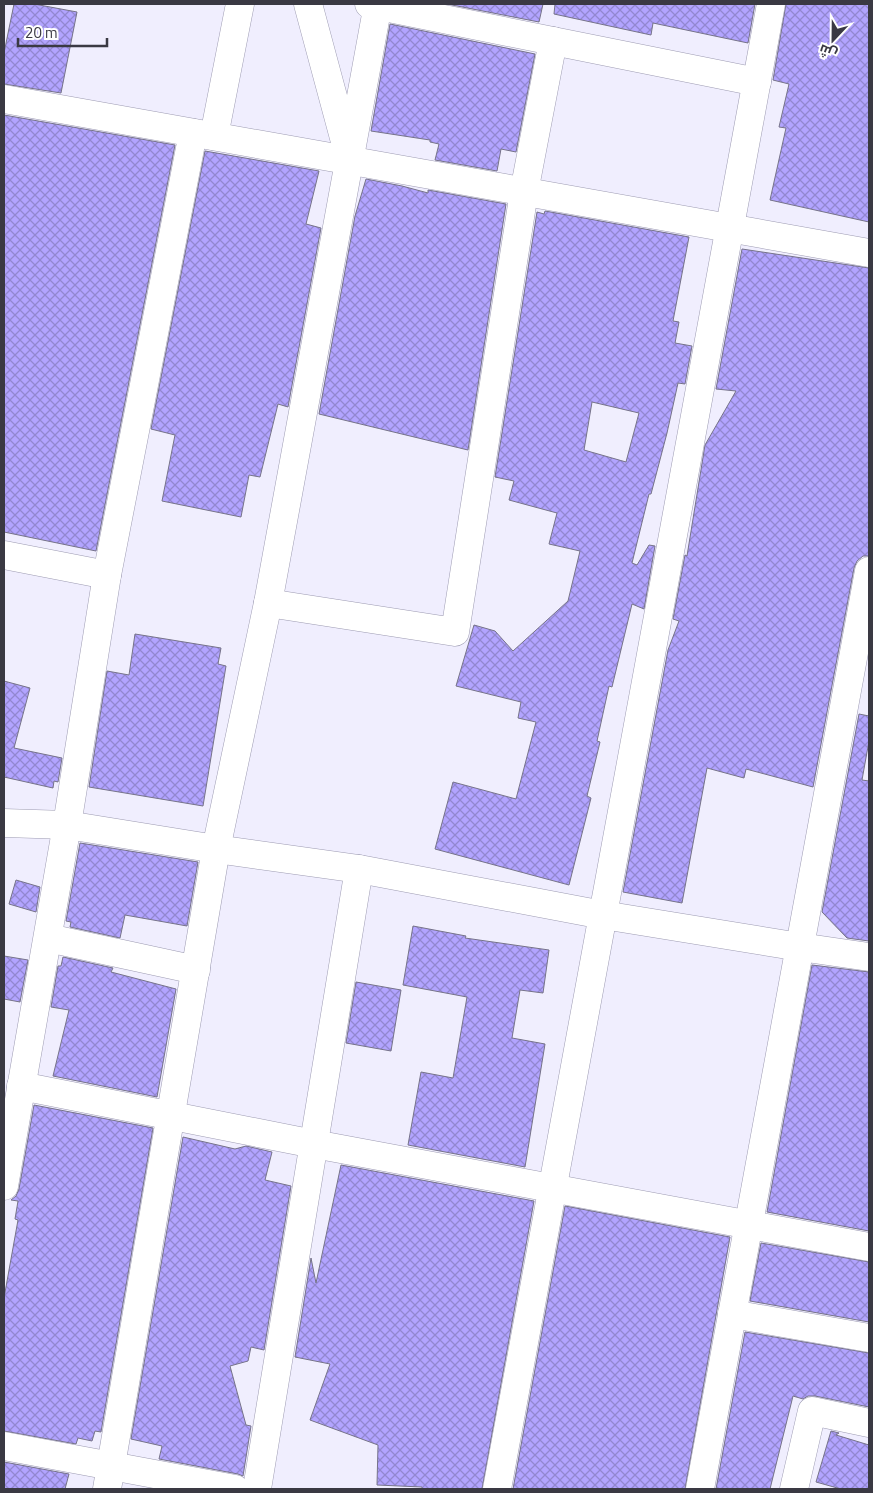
<svg xmlns="http://www.w3.org/2000/svg" width="873" height="1493" font-family="'Titillium Web',Cairo,sans-serif">
  <style>
    .building { fill: url(#building-cross-hatch); stroke: #767389; fill-rule: evenodd }
    .lines { fill: none; stroke-linecap: round; stroke-linejoin: round }
    .minor-casing { stroke: #9d9bb2; stroke-width: 29 }
    .tertiary-casing { stroke: #9d9bb2; stroke-width: 29 }
    .primary-casing { stroke: #9d9bb2; stroke-width: 29 }
    .minor { stroke: #fff; stroke-width: 28 }
    .tertiary { stroke: #fff; stroke-width: 28 }
    .primary { stroke: #fff; stroke-width: 28 }
  </style>
  <defs>
    <pattern id="building-cross-hatch" width="8" height="8" patternUnits="userSpaceOnUse" patternTransform="scale(1.25)"><rect width="8" height="8" fill="#b2a4ff"/><path d="M0 0l8 8M0 8l8-8" fill="none" stroke="#9287d0"/></pattern>
  </defs>
  <rect width="100%" height="100%" fill="#f0eefe"/>
  <!-- building -->
  <g class="building">
    <path d="M14 4H34L77 12 61 93 4 84V53Z"/>
    <path d="M447 4H543L539 22Z"/>
    <path d="M555 4H755L748 43 653 23 651 35 554 14Z"/>
    <path d="M786 4H869V222L770 200 786 128 779 127 789 84 773 80Z"/>
    <path d="M390 24 535 54 516 152 501 149 497 171 435 160 439 144 430 142V140L371 131Z"/>
    <path d="M4 115 175 145 96 551 4 532Z"/>
    <path d="M205 151 319 171 306 224 321 228 288 407 278 404 260 477 249 475 241 517 162 501 175 435 151 429Z"/>
    <path d="M366 179 402 186 428 193V190L506 204 468 450 319 414 355 216Z"/>
    <path d="M545 211 689 237 673 321 679 322 675 343 692 346 685 384 678 383 667 433 651 494H649L632 563 637 565 649 545 655 546 644 609 632 604 612 687 609 686 597 741 600 742 587 796 591 798 569 885 435 849 453 782 516 799 536 722 518 718 521 702 456 686 474 625 495 631 513 651 568 601 580 551 549 544 557 513 509 500 514 481 495 477 537 212 544 214ZM592 402 639 413 626 462 584 450Z"/>
    <path d="M742 249 869 268V556H863L857 561 854 568 813 787 746 769 744 778 707 768 682 903 623 892 668 650 679 621 673 619 685 555 687 556 705 445 736 391 716 389Z"/>
    <path d="M135 634 221 648 218 664 226 666 203 806 89 787 107 671 129 675Z"/>
    <path d="M4 681 30 688 14 748 62 758 58 782 54 781 53 788 4 777Z"/>
    <path d="M859 714 869 716V741L862 780 869 781V941L847 938 822 912Z"/>
    <path d="M80 843 198 862 187 926 125 915 120 938 70 927 71 922 66 921Z"/>
    <path d="M16 880 40 887 36 912 9 904Z"/>
    <path d="M413 926 466 936 465 938 549 950 543 993 520 990 512 1038 545 1044 525 1167 408 1145 421 1072 453 1078 467 997 403 985Z"/>
    <path d="M4 956 28 960 20 1002 4 999Z"/>
    <path d="M63 957 113 968 111 972 176 989 157 1097 53 1076 69 1010 51 1007 58 966H61Z"/>
    <path d="M812 965 869 972V1231L767 1212Z"/>
    <path d="M356 982 401 990 391 1051 346 1043Z"/>
    <path d="M34 1105 153 1128 101 1432 95 1431 92 1441 78 1438 76 1444 4 1431V1298L18 1220 15 1219 18 1201 11 1200 16 1196 19 1189Z"/>
    <path d="M183 1137 235 1149 246 1146 272 1152 265 1180 291 1186 264 1350 251 1347 248 1361 230 1366 246 1425 251 1426 243 1476 238 1474 159 1459 162 1446 131 1439Z"/>
    <path d="M341 1165 534 1201 482 1489H422V1487L377 1485 378 1445 310 1420 330 1364 295 1357 311 1258 316 1283Z"/>
    <path d="M565 1206 730 1237 685 1489H513Z"/>
    <path d="M761 1243 869 1262V1322L750 1301Z"/>
    <path d="M745 1332 869 1353V1407L815 1396H808L803 1399 793 1396 770 1489H716Z"/>
    <path d="M831 1431 839 1433 836 1435 869 1445V1489H841L816 1482Z"/>
    <path d="M4 1462 69 1474 65 1489H4Z"/>
  </g>
  <g class="lines">
    <defs>
      <g id="minor">
        <path d="M369 4 757 82"/>
        <path d="M4 555 107 575"/>
        <path d="M268 603 455 632 524 192 553 41"/>
        <path d="M48 938 196 970"/>
        <path d="M21 1086 314 1144 869 1247"/>
        <path d="M4 1186 67 825 107 575 193 133"/>
        <path d="M732 1314 869 1338"/>
        <path d="M4 1446 235 1489"/>
        <path d="M107 1489 216 849 268 603 378 4"/>
        <path d="M257 1489 359 869"/>
        <path d="M497 1489 771 4"/>
        <path d="M700 1489 869 571"/>
        <path d="M794 1489 812 1411 869 1423"/>
      </g>
      <g id="tertiary">
        <path d="M308 4 350 160"/>
        <path d="M4 99 869 253"/>
        <path d="M214 136 240 4"/>
      </g>
      <path id="primary" d="M4 823 67 825 216 849 359 869 603 915 800 947 869 957"/>
    </defs>
    <!-- minor casing -->
    <use href="#minor" class="minor-casing"/>
    <!-- tertiary casing -->
    <use href="#tertiary" class="tertiary-casing"/>
    <!-- primary casing -->
    <use href="#primary" class="primary-casing"/>
    <!-- minor -->
    <use href="#minor" class="minor"/>
    <!-- tertiary -->
    <use href="#tertiary" class="tertiary"/>
    <!-- primary -->
    <use href="#primary" class="primary"/>
  </g>
  <!-- border -->
  <rect width="873" height="1493" fill="none" stroke="#3a3943" stroke-width="10"/>
  <!-- north arrow -->
  <g transform="translate(833 40) rotate(202)" stroke="#fefefe" stroke-width="4" paint-order="stroke">
  <path d="M0-4L9 19L0 12L-9 19Z" fill="#3a3943"/>
  <text y="-8" font-size="14" font-weight="bold" text-anchor="middle" fill="#3a3943">ش</text>
  </g>
  <!-- scale -->
  <path d="M18 38v8h89v-8" fill="none" stroke="#3a3943" stroke-width="2.5"/>
  <text x="25" y="38" font-size="15" fill="#3a3943" stroke="#fefefe" stroke-width="4" paint-order="stroke">20 m</text>
</svg>
